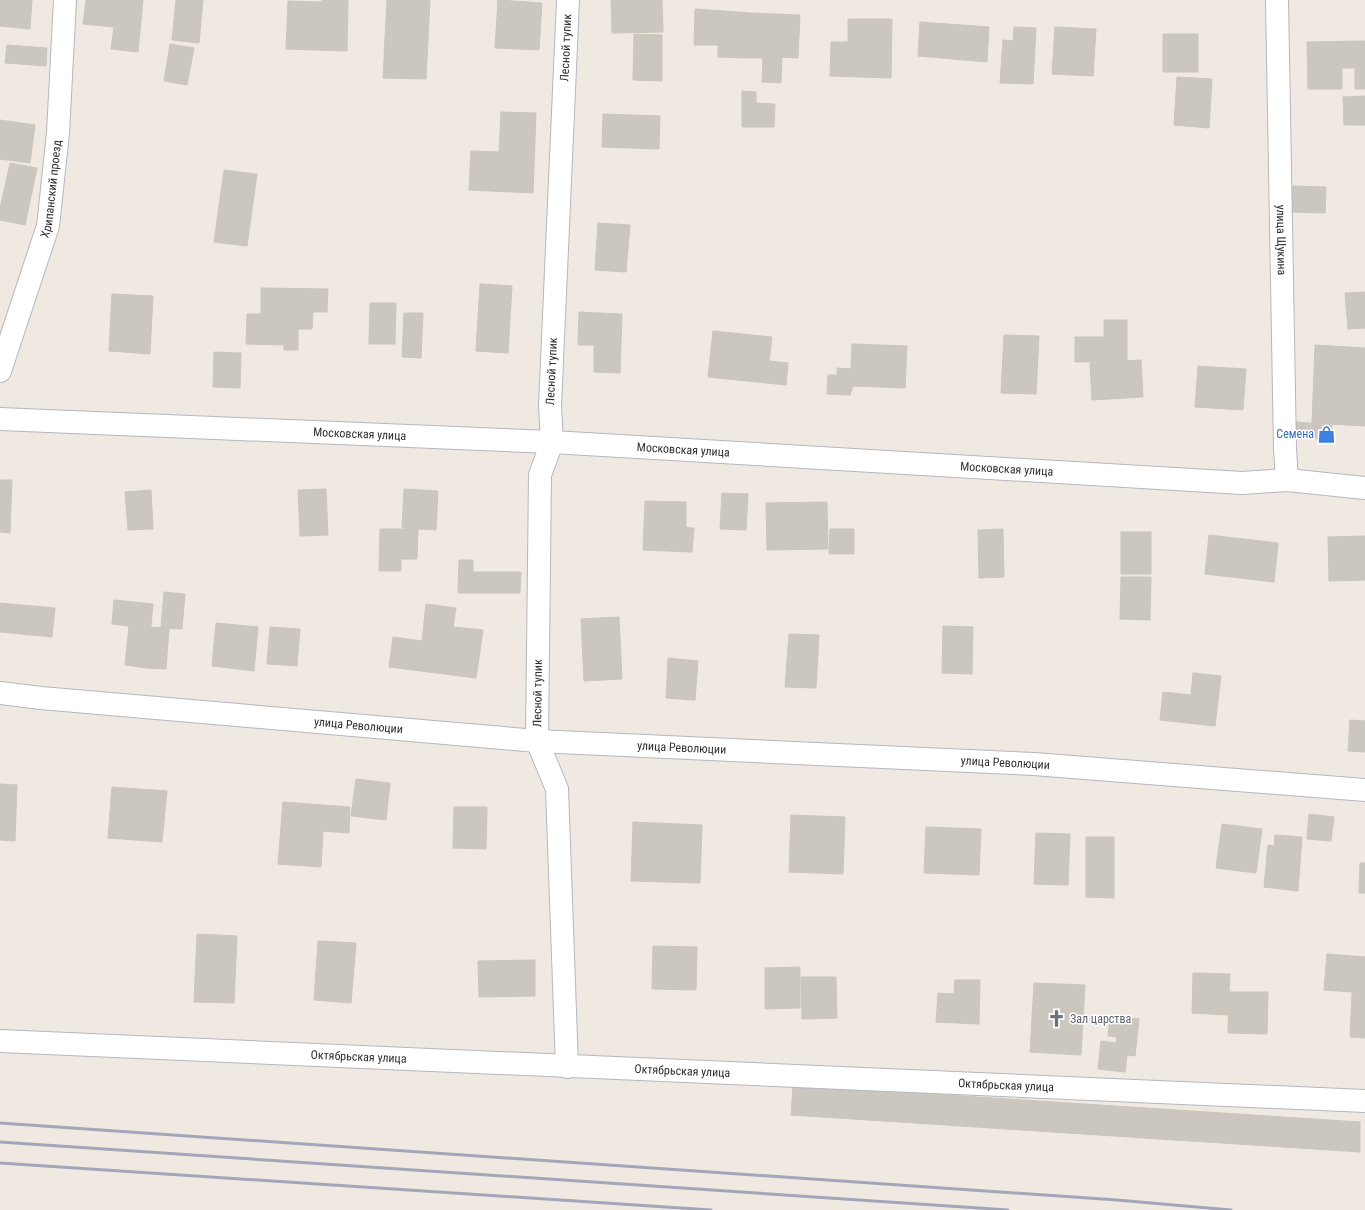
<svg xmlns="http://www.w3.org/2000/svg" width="1365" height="1210" font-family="'Roboto Condensed',sans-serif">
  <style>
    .building { fill: #cbc7bf; stroke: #cbc5ba }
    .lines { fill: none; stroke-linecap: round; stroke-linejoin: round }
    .minor-casing { stroke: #b4b7c1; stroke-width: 24 }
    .minor { stroke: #fff; stroke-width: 22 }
    .rail { stroke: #a3a6b8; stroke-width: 3 }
    .labels { text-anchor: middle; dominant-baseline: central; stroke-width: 3; stroke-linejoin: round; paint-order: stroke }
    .street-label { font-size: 12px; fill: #2e2e2e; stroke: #fff }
    .shop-label { font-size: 12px; fill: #366cbe; stroke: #fff; text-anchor: end }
    .worship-label { font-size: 12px; fill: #5b616d; stroke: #fff; text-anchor: start }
  </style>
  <rect width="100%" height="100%" fill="#efe9e1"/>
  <!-- building -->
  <g class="building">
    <path d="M0 0H32L30 29 0 26Z"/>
    <path d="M86 0H143L138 52 111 49 114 27 83 24Z"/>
    <path d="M176 0H203L199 43 172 40Z"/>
    <path d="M322 0H348L347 51 286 49 288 1 321 2Z"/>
    <path d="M387 0H430L426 79 383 78Z"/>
    <path d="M498 0 542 3 539 50 495 48Z"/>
    <path d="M611 0H662L663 32 612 33Z"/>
    <path d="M695 9 751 13 748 58 718 57V45H694Z"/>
    <path d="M751 13 800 15 798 58 782 57 781 83 762 82 763 58H748Z"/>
    <path d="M848 19H892L891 78 830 76 831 42H848Z"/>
    <path d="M920 22 989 27 987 62 918 56Z"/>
    <path d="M1014 27 1036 28 1033 84 1000 83 1003 40 1013 41Z"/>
    <path d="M1055 27 1096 29 1093 76 1052 74Z"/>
    <path d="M634 34 662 35V81L633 80Z"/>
    <rect x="1163" y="34" width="35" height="38"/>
    <path d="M1365 41V89H1355V68H1342V89H1308L1307 42Z"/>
    <path d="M170 44 194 48 187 85 164 81Z"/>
    <path d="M7 45 47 48 46 66 5 63Z"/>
    <path d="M1177 77 1212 79 1209 128 1174 125Z"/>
    <path d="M742 91 756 92V103L775 104 774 127H742Z"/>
    <path d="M1365 96V125H1344L1343 97Z"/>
    <path d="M501 112 536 113 533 193 469 190 471 151 499 152Z"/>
    <path d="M603 114 660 116 659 149 602 147Z"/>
    <path d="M0 120 35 125 30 163 0 159Z"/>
    <path d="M10 163 37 168 25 225 0 220V209Z"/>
    <path d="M224 170 257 174 247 246 214 242Z"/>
    <path d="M1293 186 1326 187 1325 213 1292 212Z"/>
    <path d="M598 223 630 225 626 272 595 270Z"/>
    <path d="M480 284 512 286 508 353 476 351Z"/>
    <path d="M261 288 328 289 327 312H313L312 329H298V350H284V345L246 344 247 314H261Z"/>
    <path d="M1365 292V328L1348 329 1345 293Z"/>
    <path d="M112 294 153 296 150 354 109 351Z"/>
    <path d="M370 303H396L395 344H369Z"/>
    <path d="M579 312 622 314 620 373 594 372V345H578Z"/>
    <path d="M404 313H423L421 358 402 357Z"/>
    <path d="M1104 320H1127V361L1075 362V337H1104Z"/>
    <path d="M713 331 772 337 769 361 788 363 786 385 708 377Z"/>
    <path d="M1004 335 1039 336 1036 394 1001 393Z"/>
    <path d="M852 344 907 346 905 388 853 386 850 395 827 394 828 375H837V368L851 369Z"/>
    <path d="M1315 345 1365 348V426L1312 423Z"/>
    <path d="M214 352 241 353 240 388 213 387Z"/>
    <path d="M1141 360 1143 397 1092 400 1090 363Z"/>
    <path d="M1198 366 1246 369 1243 410 1195 407Z"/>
    <path d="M1296 422 1332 425 1331 440 1295 437Z"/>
    <path d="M0 480H12L10 533 0 532Z"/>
    <path d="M326 489 328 535 300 536 298 490Z"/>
    <path d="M404 489 438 491 436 530 402 528Z"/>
    <path d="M151 490 153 529 128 530 125 492Z"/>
    <path d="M722 493 748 494 746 530 720 529Z"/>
    <path d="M645 501 686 502V527L644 526Z"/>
    <path d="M827 502 828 549 767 550 766 503Z"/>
    <path d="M644 526 694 528 692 552 643 550Z"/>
    <path d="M380 529H418L417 559H401V571H379Z"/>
    <path d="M830 529H854V554H829Z"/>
    <path d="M1003 529 1004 577 979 578 978 530Z"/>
    <rect x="1121" y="532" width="30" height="42"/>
    <path d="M1209 535 1278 543 1274 582 1205 574Z"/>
    <path d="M1365 536V580L1329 581 1328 537Z"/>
    <path d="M459 560H473V572H521L520 593H458Z"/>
    <path d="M1121 577H1151L1150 620 1120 619Z"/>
    <path d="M164 592 185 594 182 629 161 628Z"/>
    <path d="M114 600 153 604 147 668 125 665 129 626 112 624Z"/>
    <path d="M0 603 55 608 52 637 0 632Z"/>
    <path d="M426 604 456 608 453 627 483 630 476 678 389 667 393 637 422 641Z"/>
    <path d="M619 617 622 679 584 681 581 619Z"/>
    <path d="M216 623 258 627 254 671 212 666Z"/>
    <path d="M943 626 973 627 972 674 942 673Z"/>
    <path d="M150 627 169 628 166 669 147 668Z"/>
    <path d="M270 627 300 629 297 666 267 664Z"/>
    <path d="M789 634 819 635 816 688 785 687Z"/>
    <path d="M668 658 698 661 695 700 666 698Z"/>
    <path d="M1193 673 1221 676 1215 726 1160 720 1163 692 1191 695Z"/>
    <path d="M1350 720 1365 721V752L1348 751Z"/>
    <path d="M356 779 390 783 386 820 351 816Z"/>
    <path d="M0 784 17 785 15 841 0 840Z"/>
    <path d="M112 787 167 791 162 842 108 838Z"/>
    <path d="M283 802 350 807 349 833 323 831 321 867 278 864Z"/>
    <path d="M454 807H487L486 849 453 848Z"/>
    <path d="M1309 814 1334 817 1331 841 1307 839Z"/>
    <path d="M791 815 845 817 843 874 789 872Z"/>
    <path d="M633 822 702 825 700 883 631 881Z"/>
    <path d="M1222 824 1262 829 1256 873 1216 868Z"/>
    <path d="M926 827 981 829 979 875 924 873Z"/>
    <path d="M1036 833 1070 834 1068 885 1034 884Z"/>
    <path d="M1275 835 1302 837 1298 891 1264 887 1268 845 1274 846Z"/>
    <path d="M1086 837H1114V898L1086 897Z"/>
    <path d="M1360 863H1365V893H1359Z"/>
    <path d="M197 934 237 936 234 1003 194 1002Z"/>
    <path d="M318 941 356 943 351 1003 314 1000Z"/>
    <path d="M653 946 697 947 696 990 652 989Z"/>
    <path d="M1327 954 1365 957V993L1324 990Z"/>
    <path d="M535 960V996L479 997 478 961Z"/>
    <path d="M800 967V1008L765 1009V968Z"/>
    <path d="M1193 973 1230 974 1228 1015 1192 1013Z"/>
    <path d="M801 977H836L837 1018 802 1019Z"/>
    <path d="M955 980H980L979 1024 936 1022 938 993 954 994Z"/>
    <path d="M1034 983 1085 985 1081 1055 1030 1052Z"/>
    <path d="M1229 992H1268L1267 1034 1228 1033Z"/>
    <path d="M1352 993H1365V1038L1350 1037Z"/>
    <path d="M1110 1016 1139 1019 1135 1056 1127 1055 1125 1072 1098 1069 1101 1041 1116 1043 1117 1037 1108 1036Z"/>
    <path d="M793 1085 1360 1122V1152L791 1115Z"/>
  </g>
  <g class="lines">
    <defs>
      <g id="minor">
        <path id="s1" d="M1277 0 1285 449 1287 480"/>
        <path id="s2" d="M0 371 48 226 58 133 65 0"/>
        <path id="s3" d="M0 419 552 442 1242 483 1287 480 1365 488"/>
        <path id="s4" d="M0 693 41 698 537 741 1034 764 1365 790"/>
        <path id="s5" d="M0 1041 1365 1101"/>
        <path id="s6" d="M567 1067 557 789 537 741 540 475 552 442 550 406 568 0"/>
      </g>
    </defs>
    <!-- minor casing -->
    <use href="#minor" class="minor-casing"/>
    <!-- minor -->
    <use href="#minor" class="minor"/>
    <!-- rail -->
    <g class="rail">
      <path d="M0 1123 1117 1200 1231 1210"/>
      <path d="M0 1142 1008 1210"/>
      <path d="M0 1163 711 1210"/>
    </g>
  </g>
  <!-- icons -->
  <defs>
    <symbol id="shop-bare" viewBox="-9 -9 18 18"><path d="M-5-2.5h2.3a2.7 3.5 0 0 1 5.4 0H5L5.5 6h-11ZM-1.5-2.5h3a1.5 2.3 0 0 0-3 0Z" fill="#3f7fe0" stroke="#fff" stroke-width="2.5" paint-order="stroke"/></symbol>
    <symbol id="church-bare" viewBox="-9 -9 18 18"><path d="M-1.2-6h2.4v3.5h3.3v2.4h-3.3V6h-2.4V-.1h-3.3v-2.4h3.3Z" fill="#6b7280" stroke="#fff" stroke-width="2.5" paint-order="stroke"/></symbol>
  </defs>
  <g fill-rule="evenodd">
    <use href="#shop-bare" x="1314" y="422" width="25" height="25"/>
    <use href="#church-bare" x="1044" y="1006" width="25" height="25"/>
  </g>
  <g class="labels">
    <!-- street labels -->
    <g class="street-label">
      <text stroke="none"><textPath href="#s6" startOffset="1026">Лесной тупик</textPath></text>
      <text stroke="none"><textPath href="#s2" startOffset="190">Хрипанский проезд</textPath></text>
      <text stroke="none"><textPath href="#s1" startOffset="240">улица Щукина</textPath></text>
      <text stroke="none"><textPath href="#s6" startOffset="702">Лесной тупик</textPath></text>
      <text stroke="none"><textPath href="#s3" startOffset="360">Московская улица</textPath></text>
      <text stroke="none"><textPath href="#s3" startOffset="684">Московская улица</textPath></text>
      <text stroke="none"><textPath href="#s3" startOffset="1008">Московская улица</textPath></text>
      <text stroke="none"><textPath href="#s6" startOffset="378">Лесной тупик</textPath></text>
      <text stroke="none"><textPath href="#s4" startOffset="360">улица Революции</textPath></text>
      <text stroke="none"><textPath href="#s4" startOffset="684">улица Революции</textPath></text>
      <text stroke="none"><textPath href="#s4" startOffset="1008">улица Революции</textPath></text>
      <text stroke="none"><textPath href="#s5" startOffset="359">Октябрьская улица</textPath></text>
      <text stroke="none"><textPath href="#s5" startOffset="683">Октябрьская улица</textPath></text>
      <text stroke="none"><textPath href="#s5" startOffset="1007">Октябрьская улица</textPath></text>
    </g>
    <!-- shop labels -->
    <g class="shop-label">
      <text x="1314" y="434">Семена</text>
    </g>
    <!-- worship labels -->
    <g class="worship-label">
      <text x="1070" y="1019">Зал царства</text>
    </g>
  </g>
</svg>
